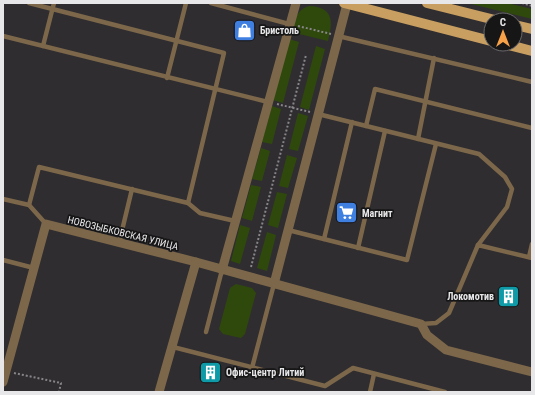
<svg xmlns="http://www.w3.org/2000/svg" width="535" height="395" font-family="'Roboto Condensed',sans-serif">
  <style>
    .green { fill: #2f490d }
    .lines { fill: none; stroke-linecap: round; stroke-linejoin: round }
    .path { stroke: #878588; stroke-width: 2; stroke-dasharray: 2 2; stroke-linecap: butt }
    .lane { stroke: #7c674a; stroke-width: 4.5 }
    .street { stroke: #7c674a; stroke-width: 9 }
    .primary { stroke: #c99f61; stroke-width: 10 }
    .labels { text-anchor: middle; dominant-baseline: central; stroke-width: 3.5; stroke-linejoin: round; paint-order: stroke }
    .poi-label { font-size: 10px; font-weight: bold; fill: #e7e6e8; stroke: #171617; text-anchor: start }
    .street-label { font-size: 10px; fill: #e7e6e8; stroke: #171617 }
  </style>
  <rect width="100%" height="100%" fill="#2f2d30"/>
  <!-- green -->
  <g class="green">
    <path d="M467 3H507L532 9V19Z"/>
    <path d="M309 6C334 7 333 22 328 41L291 32C295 20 296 10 309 6Z"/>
    <path d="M289 39 299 42 283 103 273 100Z"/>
    <path d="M316 46 325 49 309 110 300 107Z"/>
    <path d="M272 106 281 109 272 144 262 142Z"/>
    <path d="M298 113 308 116 298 151 289 149Z"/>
    <path d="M261 148 270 151 262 181 252 179Z"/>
    <path d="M287 155 297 158 288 188 279 186Z"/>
    <path d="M251 185 261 187 252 221 242 218Z"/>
    <path d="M277 192 287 194 278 228 268 225Z"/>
    <path d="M240 225 250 228 240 264 231 261Z"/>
    <path d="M267 232 276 235 267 271 257 268Z"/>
    <path d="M236 284 252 288 256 293 245 334 241 338 223 334 219 329 230 288Z"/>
  </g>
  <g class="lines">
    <!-- path -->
    <g class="path">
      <path d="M522 3 532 6"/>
      <path d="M298 26 331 34"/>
      <path d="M277 104 310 112"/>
      <path d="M251 267 306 55"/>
      <path d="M14 373 61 383 59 392"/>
    </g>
    <!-- lane -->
    <g class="lane">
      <path d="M29 3 224 53 188 203"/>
      <path d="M211 3 289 24"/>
      <path d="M3 36 268 102"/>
      <path d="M338 36 532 82"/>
      <path d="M43 46 54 3"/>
      <path d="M167 78 186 3"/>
      <path d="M318 114 479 154 505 177 512 189 507 207 478 245"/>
      <path d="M366 126 375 89 532 128"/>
      <path d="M418 139 434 58"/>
      <path d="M3 199 29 205 46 224"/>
      <path d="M29 205 39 167 188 203 200 213 235 221"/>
      <path d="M288 230 407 260 436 144"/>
      <path d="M324 239 352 122"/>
      <path d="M119 243 132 189"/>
      <path d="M358 248 385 131"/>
      <path d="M529 257 532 244"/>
      <path d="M3 260 34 268"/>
      <path d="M421 324 436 323 449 313 478 245 532 258"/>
      <path d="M206 332 222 270"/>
      <path d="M173 347 325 386 353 368 445 392"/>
      <path d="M252 368 274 284"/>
      <path d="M370 392 374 374"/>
    </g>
    <!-- street -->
    <g class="street">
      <path d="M222 270 296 3"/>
      <path d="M274 284 347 4"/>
      <path d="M3 382 46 224 196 262"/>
      <path d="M159 392 196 262 421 324 427 335 446 350 532 372"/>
    </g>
    <!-- primary -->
    <g class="primary">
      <path d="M344 3 491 41"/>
      <path d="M427 3 495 20"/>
      <path d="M515 25 532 29"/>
      <path d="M505 44 532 51"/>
    </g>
  </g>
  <!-- icons -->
  <defs>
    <symbol id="shop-square" viewBox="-11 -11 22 22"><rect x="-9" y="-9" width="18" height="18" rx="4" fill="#3f7fe0" stroke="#171617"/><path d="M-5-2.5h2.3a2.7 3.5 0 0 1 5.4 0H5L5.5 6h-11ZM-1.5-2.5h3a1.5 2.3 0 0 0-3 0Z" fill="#fff"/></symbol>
    <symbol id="supermarket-square" viewBox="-11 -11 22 22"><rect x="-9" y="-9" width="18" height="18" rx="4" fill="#3f7fe0" stroke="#171617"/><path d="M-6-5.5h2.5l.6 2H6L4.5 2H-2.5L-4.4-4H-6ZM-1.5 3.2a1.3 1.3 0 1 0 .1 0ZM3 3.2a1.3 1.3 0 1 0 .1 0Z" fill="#fff"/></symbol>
    <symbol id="building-square" viewBox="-11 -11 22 22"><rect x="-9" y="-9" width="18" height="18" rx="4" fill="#0f9aa8" stroke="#171617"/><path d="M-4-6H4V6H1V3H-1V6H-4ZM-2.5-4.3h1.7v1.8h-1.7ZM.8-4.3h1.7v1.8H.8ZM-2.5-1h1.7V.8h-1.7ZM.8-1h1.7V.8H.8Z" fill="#fff"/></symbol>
  </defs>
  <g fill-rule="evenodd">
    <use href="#shop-square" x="232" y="18" width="25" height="25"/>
    <use href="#supermarket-square" x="334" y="200" width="25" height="25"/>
    <use href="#building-square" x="496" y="284" width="25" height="25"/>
    <use href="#building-square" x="198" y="360" width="25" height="25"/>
  </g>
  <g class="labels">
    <!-- poi labels -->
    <g class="poi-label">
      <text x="260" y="30">Бристоль</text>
      <text x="362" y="213">Магнит</text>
      <text x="494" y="296" text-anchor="end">Локомотив</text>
      <text x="226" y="372">Офис-центр Литий</text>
    </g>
    <!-- street labels -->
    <g class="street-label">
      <text transform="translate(123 233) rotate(14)">НОВОЗЫБКОВСКАЯ УЛИЦА</text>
    </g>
  </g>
  <!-- border -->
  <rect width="535" height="395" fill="none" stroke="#e7e6e8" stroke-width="8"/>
  <!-- north arrow -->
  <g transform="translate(503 32)"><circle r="19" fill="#171617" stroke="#6a696b"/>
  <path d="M0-3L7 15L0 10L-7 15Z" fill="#f7a149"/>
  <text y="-6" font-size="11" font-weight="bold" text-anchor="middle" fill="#e7e6e8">С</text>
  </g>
</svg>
